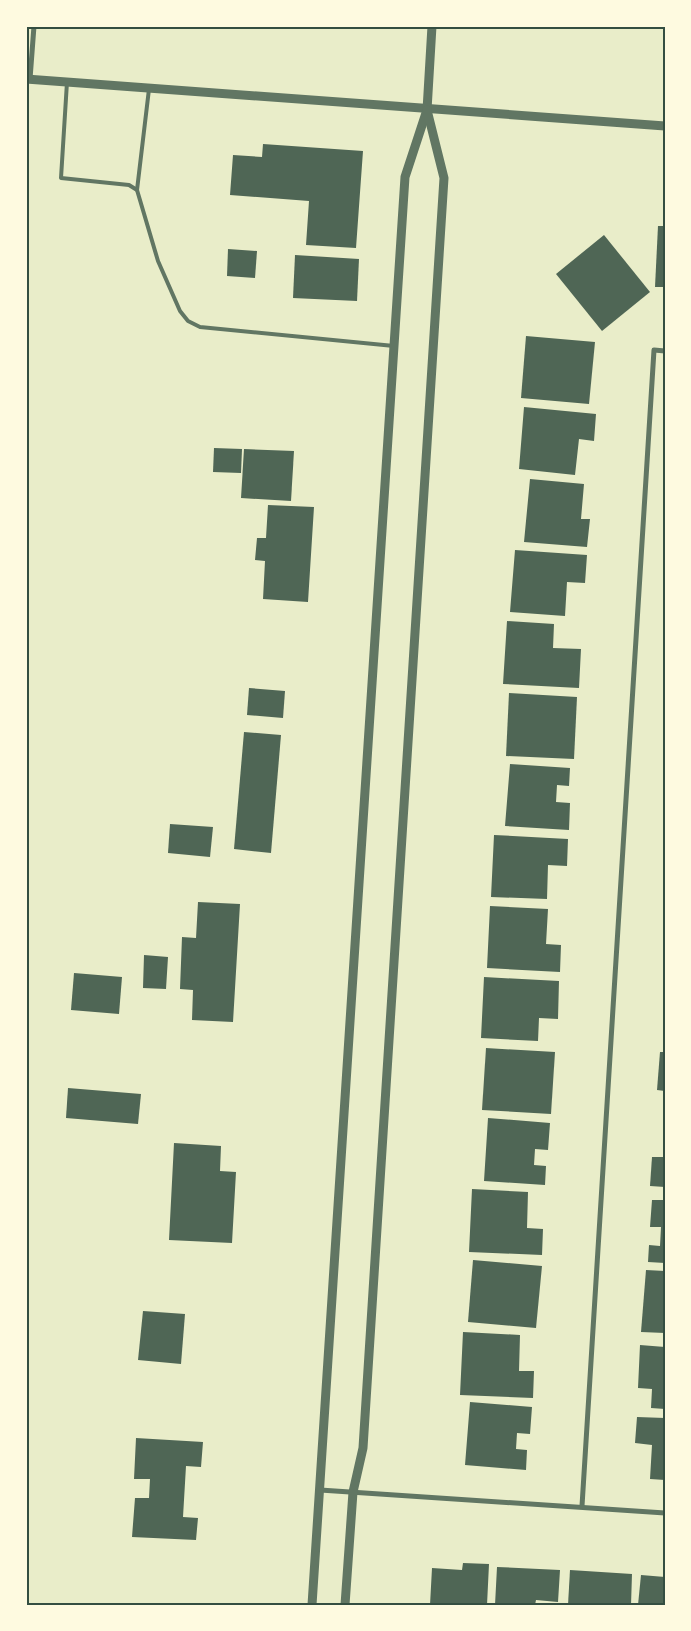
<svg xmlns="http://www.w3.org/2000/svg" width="691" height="1631" font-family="'Source Serif 4',serif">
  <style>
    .building { fill: #4f6655 }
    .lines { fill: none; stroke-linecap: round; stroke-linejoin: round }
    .service { stroke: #617663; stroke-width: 4 }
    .minor { stroke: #617663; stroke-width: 5 }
    .tertiary { stroke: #617663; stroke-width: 9 }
    .neatline { fill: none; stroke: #344e41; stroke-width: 2 }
  </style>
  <rect width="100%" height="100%" fill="#e9edc9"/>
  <!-- building -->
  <g class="building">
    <path d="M263 144 363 151 356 248 306 245 309 201 230 195 233 155 262 157Z"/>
    <path d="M658 226H665V287H655Z"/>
    <path d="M604 235 650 292 602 331 556 274Z"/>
    <path d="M228 249 257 251 255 278 227 276Z"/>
    <path d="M295 255 359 259 357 301 293 298Z"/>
    <path d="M526 336 595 342 589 404 521 398Z"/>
    <path d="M524 407 596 414 594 441 579 439 575 475 519 469Z"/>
    <path d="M214 448 242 449 241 473 213 472Z"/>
    <path d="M244 449 294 451 291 501 241 498Z"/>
    <path d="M530 479 584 484 581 519H590L587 547 524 542Z"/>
    <path d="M268 505 314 507 308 602 263 599 265 561 255 560 257 538H266Z"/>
    <path d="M515 550 587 555 585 583 567 582 565 616 510 612Z"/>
    <path d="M507 621 554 624 553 648 581 649 579 688 503 684Z"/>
    <path d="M249 688 285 691 283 718 247 715Z"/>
    <path d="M509 693 577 697 574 759 506 756Z"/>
    <path d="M244 732 281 735 271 853 234 849Z"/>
    <path d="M510 764 570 768 569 786 557 785 556 802 570 803 569 830 505 826Z"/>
    <path d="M170 824 213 827 210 857 168 853Z"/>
    <path d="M494 835 568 839 567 866 548 865 547 899 491 897Z"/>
    <path d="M198 902 240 904 233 1022 192 1020 193 990 180 989 182 937 196 938Z"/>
    <path d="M490 906 548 909 546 944 561 945 560 972 487 968Z"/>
    <path d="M144 955 168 957 166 989 143 988Z"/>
    <path d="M74 973 122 977 119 1014 71 1010Z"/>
    <path d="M484 977 559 981 558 1019 539 1018 538 1041 481 1038Z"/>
    <path d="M486 1048 555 1052 551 1114 482 1110Z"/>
    <path d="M660 1052H665V1091L657 1090Z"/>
    <path d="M68 1088 141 1094 138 1124 66 1118Z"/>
    <path d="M488 1118 550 1123 548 1150 535 1149 534 1165 546 1166 545 1185 484 1181Z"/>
    <path d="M174 1143 221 1146 220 1171 236 1172 232 1243 169 1240Z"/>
    <path d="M652 1157H665V1187L650 1186Z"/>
    <path d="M472 1189 528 1192 527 1228 543 1229 542 1255 469 1252Z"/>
    <path d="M652 1200H665V1263L648 1262 649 1245 660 1246 661 1227H650Z"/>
    <path d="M473 1260 542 1266 536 1328 468 1322Z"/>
    <path d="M646 1270 665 1271V1333L641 1332Z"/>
    <path d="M143 1311 185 1314 181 1364 138 1360Z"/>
    <path d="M463 1332 520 1335 519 1371H534L533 1398 460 1395Z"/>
    <path d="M640 1345 665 1347V1409L651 1408 652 1389 638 1388Z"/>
    <path d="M470 1402 532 1407 530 1434 517 1433 516 1449 527 1450 526 1470 465 1465Z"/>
    <path d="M637 1417 665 1418V1480L650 1479 652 1445 635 1443Z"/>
    <path d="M136 1438 203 1442 201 1467 186 1466 183 1517 198 1518 196 1540 132 1537 135 1498H149L150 1479H134Z"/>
    <path d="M463 1563 489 1564 487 1605H430L432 1568 462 1570Z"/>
    <path d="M497 1567 560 1570 558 1602 536 1600 535 1605H495Z"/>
    <path d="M570 1570 632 1574 631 1605H568Z"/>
    <path d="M641 1575 665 1577V1605H638Z"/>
  </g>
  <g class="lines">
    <!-- service -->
    <g class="service">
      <path d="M67 82 61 178 129 185 137 190 158 261 180 311 188 321 200 327 394 346"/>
      <path d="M137 190 149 89"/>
    </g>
    <!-- minor -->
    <g class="minor">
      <path d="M30 79 34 26"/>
      <path d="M320 1490 665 1513"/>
      <path d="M582 1506 654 350 665 351"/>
    </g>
    <!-- tertiary -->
    <g class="tertiary">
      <path d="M26 79 665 126"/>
      <path d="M312 1605 405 177 427 110 432 26"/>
      <path d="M345 1605 353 1492 363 1448 444 178 427 110"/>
    </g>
  </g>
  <!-- border -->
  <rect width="691" height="1631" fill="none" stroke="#fefae0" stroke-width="55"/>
  <rect x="28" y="28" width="636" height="1576" class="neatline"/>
</svg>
